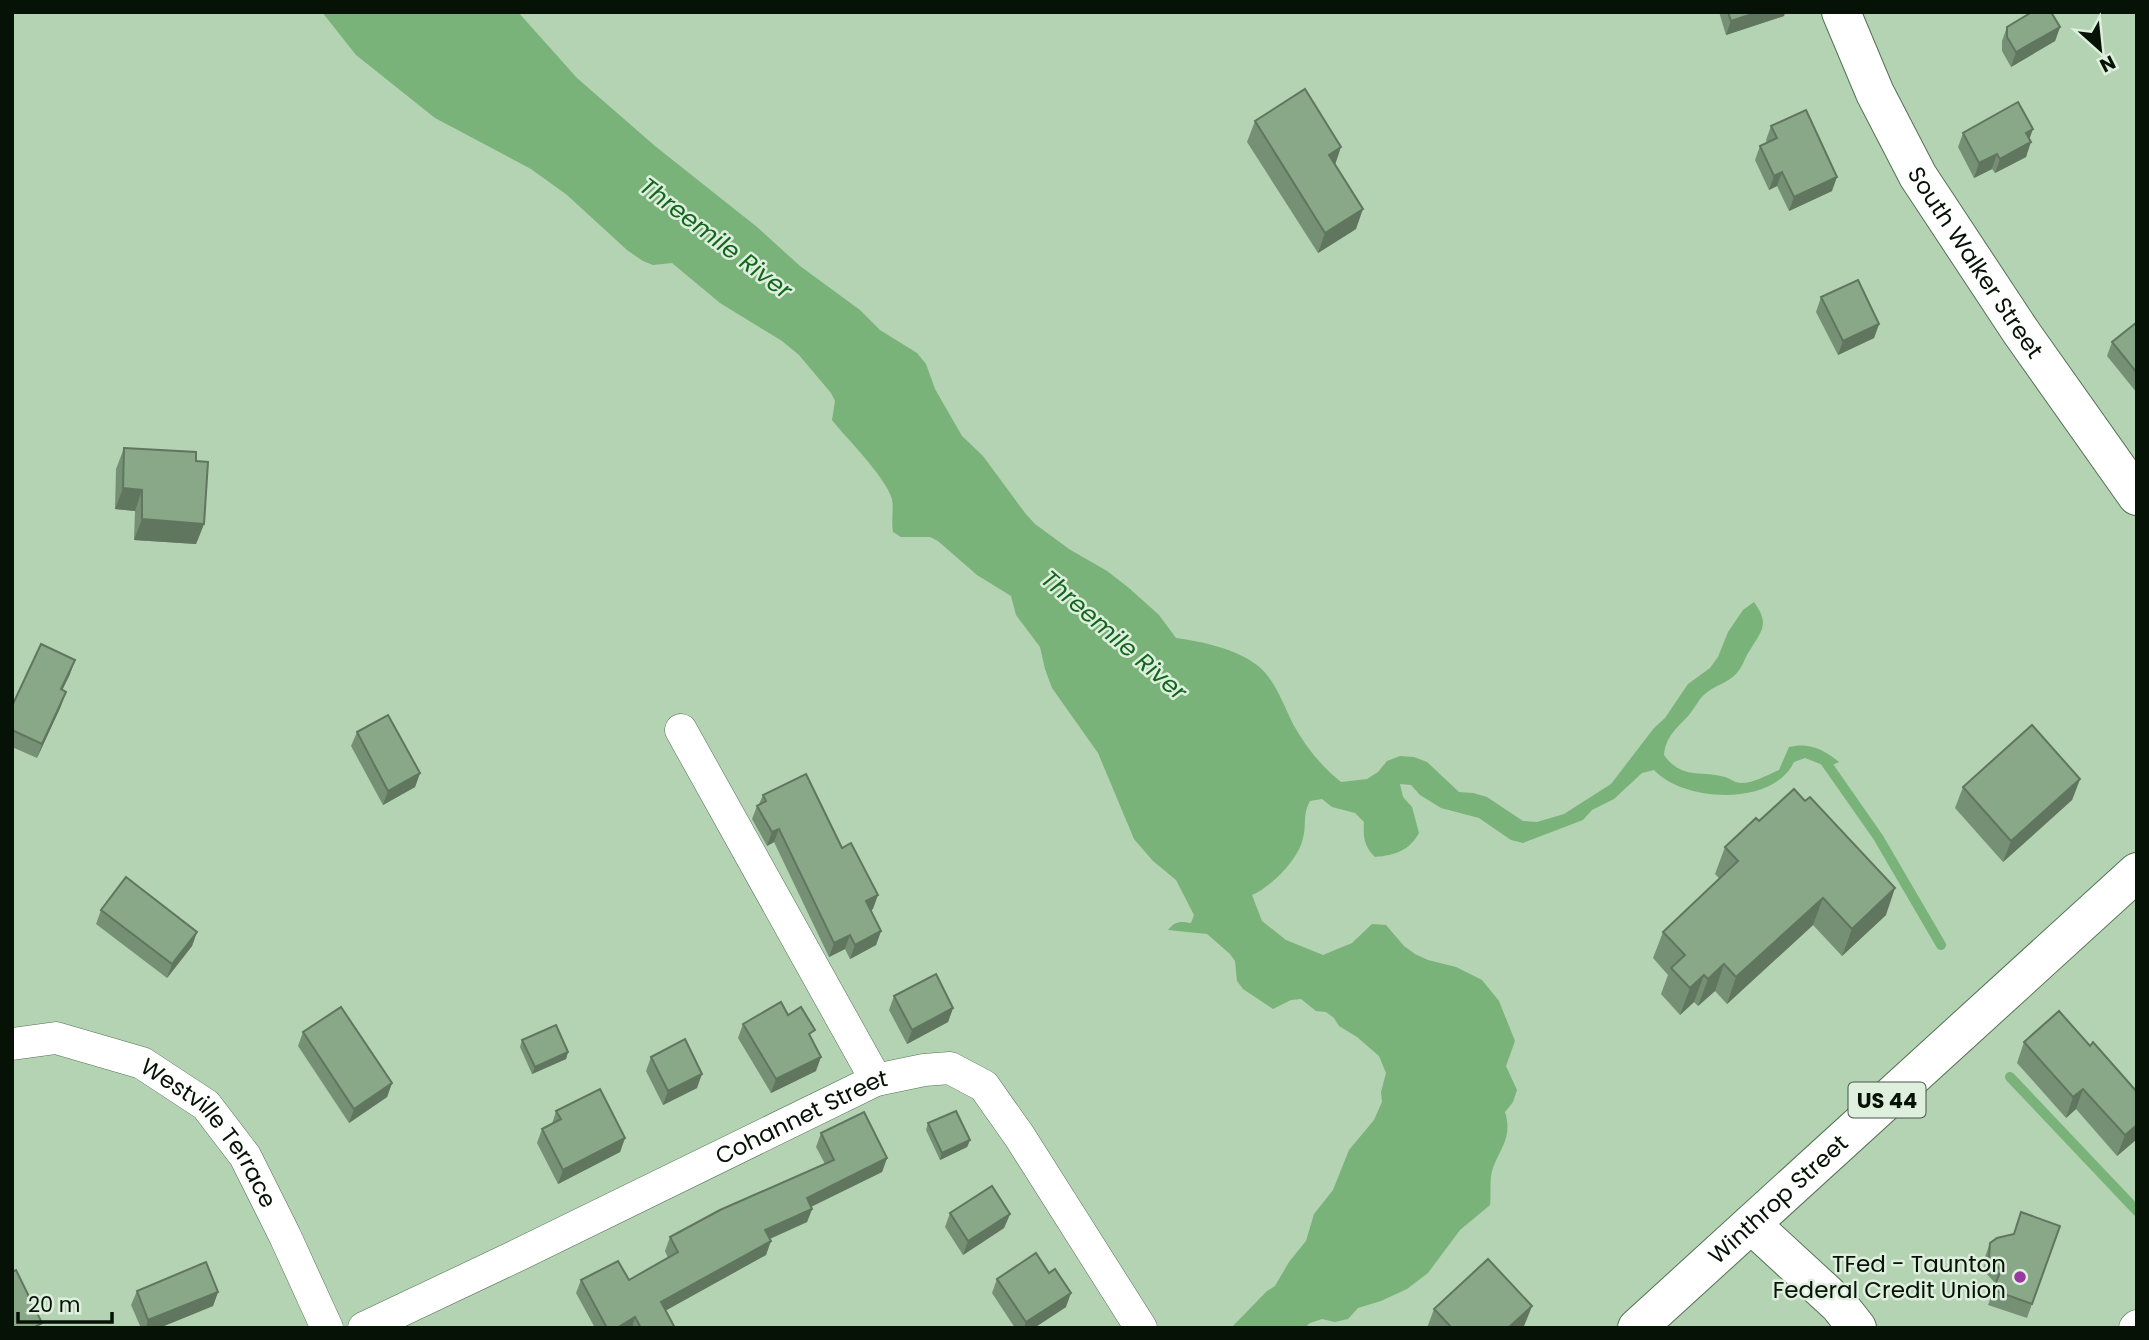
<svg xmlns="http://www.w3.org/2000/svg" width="2149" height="1340" font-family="Poppins,sans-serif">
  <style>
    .water { fill: #79b379 }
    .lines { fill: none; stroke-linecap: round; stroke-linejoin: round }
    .stream { stroke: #79b379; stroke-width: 10 }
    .minor-casing { stroke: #547254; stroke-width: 33 }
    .tertiary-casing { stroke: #547254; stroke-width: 40 }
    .secondary-casing { stroke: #547254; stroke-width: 40 }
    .trunk-casing { stroke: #547254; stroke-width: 40 }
    .minor { stroke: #fff; stroke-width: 32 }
    .tertiary { stroke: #fff; stroke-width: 38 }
    .secondary { stroke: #fff; stroke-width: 38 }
    .trunk { stroke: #fff; stroke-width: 38 }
    .wall { fill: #769075 }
    .shaded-wall { fill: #60765f }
    .building { fill: #89a888; stroke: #60765f; stroke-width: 2 }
    .poi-dot { fill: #9939a1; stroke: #deefde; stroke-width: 2.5 }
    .labels { text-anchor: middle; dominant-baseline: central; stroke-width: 5; stroke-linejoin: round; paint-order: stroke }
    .shield { fill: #deefde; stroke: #485448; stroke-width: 2 }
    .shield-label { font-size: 21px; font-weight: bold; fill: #071207 }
    .street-label { font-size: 23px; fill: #071207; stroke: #deefde }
    .poi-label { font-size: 23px; fill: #071207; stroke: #deefde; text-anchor: end }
    .water-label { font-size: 24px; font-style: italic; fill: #12661c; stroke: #deefde }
  </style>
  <rect width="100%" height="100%" fill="#b3d3b2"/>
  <!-- water -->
  <path class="water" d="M322 12H518L577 78 655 146 757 227 800 266 860 310 880 330 917 353 926 364 935 389 962 436 983 456 1025 513 1035 524 1069 549 1107 571 1129 588 1159 615 1176 638C1203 642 1234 648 1257 665 1275 679 1283 704 1293 724 1305 746 1321 766 1341 782L1367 779 1378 772 1387 761 1400 756 1414 757 1427 762 1459 792 1473 793 1487 797 1523 821 1537 822 1564 814 1611 784 1654 728 1665 718 1688 684 1710 668 1718 657 1728 632 1743 610 1754 602C1770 624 1762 630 1750 650 1745 657 1743 666 1737 673 1728 683 1715 685 1705 694 1698 700 1695 708 1689 715 1676 729 1666 736 1664 755 1682 780 1700 770 1725 777 1731 779 1735 783 1741 783 1754 783 1767 775 1779 770L1789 747C1808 742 1824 749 1839 762L1828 767 1805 758 1794 762C1773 807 1683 802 1654 770L1642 773 1614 799 1592 810 1583 820 1523 843 1511 840 1479 818 1441 808 1420 795 1411 785 1400 784 1403 797 1412 807 1419 833C1409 851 1395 855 1375 857 1364 846 1363 837 1364 822L1355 813 1332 807 1322 799 1310 801C1302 816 1307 824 1303 838 1299 859 1271 887 1252 895L1262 921 1286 940 1323 955 1352 943 1372 924 1386 925 1404 946 1415 954 1428 960 1456 967 1482 980 1499 1001 1515 1041 1506 1066 1517 1090 1513 1102 1505 1112C1514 1141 1496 1151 1491 1176 1490 1185 1491 1196 1490 1205L1460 1230 1428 1273 1407 1289 1381 1301 1358 1308 1348 1319 1335 1322 1322 1319 1310 1323 1304 1328H1231L1267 1291 1275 1286 1289 1262 1306 1241 1314 1214 1333 1190 1349 1150 1374 1120 1382 1102 1381 1092 1386 1073 1379 1056 1357 1037 1339 1026 1334 1018 1326 1012 1316 1011 1301 999 1291 1000 1273 1009 1243 989 1237 981 1235 961 1230 954 1207 934 1168 930C1175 921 1180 921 1191 923L1194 915 1176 880 1153 861 1134 839 1098 753 1052 688 1045 669 1040 647 1016 615 1011 596 977 575 938 541 930 537H901L893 532C891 521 894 508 892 499 885 476 847 439 832 420L835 401 831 393 799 355 782 341 720 303 672 263 653 265 643 261 627 250 567 195 531 169 435 118 356 55Z"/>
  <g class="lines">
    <!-- stream -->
    <g class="stream">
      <path d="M1822 757 1878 837 1941 945"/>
      <path d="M2010 1077 2137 1211"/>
    </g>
    <defs>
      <g id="minor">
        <path d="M681 730 876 1080"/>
        <path id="s1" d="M12 1044 56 1038 142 1063 206 1105 245 1156 285 1236 327 1328"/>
        <path id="s2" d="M364 1328 514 1257 876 1080 924 1070 950 1068 984 1086 1020 1137 1141 1328"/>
        <path d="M2135 1328 2137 1326"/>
      </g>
      <g id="tertiary">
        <path id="s3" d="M1841 12 1875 93 1918 176 2021 332 2137 496"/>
      </g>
      <path id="secondary" d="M1751 1224 1839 1305 1857 1328"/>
      <g id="trunk">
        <path id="s4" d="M1637 1328 2137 872"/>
      </g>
    </defs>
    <!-- minor casing -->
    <use href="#minor" class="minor-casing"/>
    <!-- tertiary casing -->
    <use href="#tertiary" class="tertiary-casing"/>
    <!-- secondary casing -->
    <use href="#secondary" class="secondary-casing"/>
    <!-- trunk casing -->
    <use href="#trunk" class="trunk-casing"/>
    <!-- minor -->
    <use href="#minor" class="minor"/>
    <!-- tertiary -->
    <use href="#tertiary" class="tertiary"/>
    <!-- secondary -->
    <use href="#secondary" class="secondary"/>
    <!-- trunk -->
    <use href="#trunk" class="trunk"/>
  </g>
  <!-- wall -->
  <g class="wall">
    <path d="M1719 12H1785L1784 16 1726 35Z"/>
    <path d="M2007 27H2060L2055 41 2011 67 2002 51V41Z"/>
    <path d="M1255 121 1335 164 1356 229 1318 253 1247 142Z"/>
    <path d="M1771 126 1832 191 1789 211 1777 186 1769 190 1755 160 1760 146 1767 143 1766 140Z"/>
    <path d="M1963 133 2030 140 2026 157 1995 173 1992 169 1974 178 1958 147Z"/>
    <path d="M1821 297 1879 324 1874 338 1838 355 1816 312Z"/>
    <path d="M2137 322V393L2107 356 2112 342Z"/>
    <path d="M124 448 196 461 204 524 196 544 134 540 135 511 115 509 116 469Z"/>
    <path d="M70 674 62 690 61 706 37 758 12 747V706Z"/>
    <path d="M357 732 420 773 415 787 383 805 351 746Z"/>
    <path d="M2080 779 2072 800 2003 862 1955 808 1963 787Z"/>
    <path d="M763 795 842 848 873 909 870 910 881 931 876 945 850 959 845 949 829 957 774 842 767 846 752 819 757 806 759 804Z"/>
    <path d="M1759 821 1886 915 1842 956 1813 925 1727 1004 1715 991 1698 1006 1694 1002 1680 1015 1661 994 1668 975 1653 958 1663 932 1720 879 1715 874 1725 847Z"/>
    <path d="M101 910 197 932 192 946 167 978 96 924Z"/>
    <path d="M894 996 953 1008 948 1022 907 1044 889 1010Z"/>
    <path d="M788 1015 812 1039 816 1071 771 1093 738 1038 743 1024Z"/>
    <path d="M303 1032 392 1083 387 1097 349 1123 298 1046Z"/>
    <path d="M522 1040 568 1052 566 1059 532 1074 520 1047Z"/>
    <path d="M2024 1042 2090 1046 2137 1092V1139L2117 1156 2076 1109 2066 1118 2017 1063Z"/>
    <path d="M651 1057 697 1088 663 1105 646 1071Z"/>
    <path d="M556 1111 625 1138 620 1152 558 1184 537 1143 542 1129 552 1124Z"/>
    <path d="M928 1123 970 1140 967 1147 940 1160 926 1130Z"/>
    <path d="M821 1133 887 1158 882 1172 811 1207 812 1209 807 1222 770 1239 766 1255 665 1310 675 1328H595L576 1293 581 1280H629L668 1258 665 1251 670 1237 825 1164 816 1147Z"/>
    <path d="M950 1213 1010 1214 1004 1228 963 1255 945 1227Z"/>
    <path d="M1990 1243 2032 1304 2027 1318 1988 1305 1996 1284 1984 1271 1985 1257Z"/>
    <path d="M1049 1273 1066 1307 1034 1328H1015L992 1293 997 1279Z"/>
    <path d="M137 1291 218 1292 213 1306 159 1328H141L131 1305Z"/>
    <path d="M1532 1306 1523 1328H1427L1434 1309Z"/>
  </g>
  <!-- shaded-wall -->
  <g class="shaded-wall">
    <path d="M1758 12H1785L1784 16 1726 35 1731 21Z"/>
    <path d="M2060 27 2055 41 2011 67 2016 52Z"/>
    <path d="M2033 129 2028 143 2026 133Z"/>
    <path d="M2031 142 2026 157 1995 173 2000 159Z"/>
    <path d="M1341 147 1334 168 1329 155Z"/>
    <path d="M1997 154 1992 169 1974 178 1979 163Z"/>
    <path d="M1782 172 1777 186 1769 190 1774 176Z"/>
    <path d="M1837 177 1832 191 1789 211 1794 197Z"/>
    <path d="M1363 209 1356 229 1318 253 1325 233Z"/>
    <path d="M1879 324 1874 338 1838 355 1843 341Z"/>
    <path d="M123 488 142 490 135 511 115 509Z"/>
    <path d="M142 519 204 524 196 544 134 540Z"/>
    <path d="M75 660 70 674 56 703 61 689Z"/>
    <path d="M66 692 61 706 37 758 42 744Z"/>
    <path d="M420 773 415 787 383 805 388 791Z"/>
    <path d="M2080 779 2072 800 2003 862 2011 841Z"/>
    <path d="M779 829 774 842 767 846 772 832Z"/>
    <path d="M1895 888 1886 915 1842 956 1852 929Z"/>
    <path d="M878 895 873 909 861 915 866 901Z"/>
    <path d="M1823 898 1813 925 1727 1004 1736 977Z"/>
    <path d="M881 931 876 945 850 959 855 945Z"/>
    <path d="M197 932 192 946 167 978 172 964Z"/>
    <path d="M850 935 845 949 829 957 834 943Z"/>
    <path d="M1724 964 1715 991 1698 1006 1708 979Z"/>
    <path d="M1704 975 1694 1002 1680 1015 1690 988Z"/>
    <path d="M953 1008 948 1022 907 1044 912 1030Z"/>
    <path d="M568 1052 566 1059 532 1074 535 1067Z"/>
    <path d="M821 1057 816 1071 771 1093 776 1079Z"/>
    <path d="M702 1074 697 1088 663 1105 668 1091Z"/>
    <path d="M392 1083 387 1097 349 1123 354 1109Z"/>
    <path d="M2083 1089 2076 1109 2066 1118 2073 1097Z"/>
    <path d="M2137 1125V1139L2117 1156 2125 1135Z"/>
    <path d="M625 1138 620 1152 558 1184 563 1170Z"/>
    <path d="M970 1140 967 1147 940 1160 942 1153Z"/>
    <path d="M887 1158 882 1172 802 1211 807 1198Z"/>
    <path d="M812 1209 807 1222 760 1243 765 1230Z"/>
    <path d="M1010 1214 1004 1228 963 1255 968 1241Z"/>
    <path d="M771 1241 766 1255 656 1316 661 1302Z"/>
    <path d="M218 1292 213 1306 159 1328H146L148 1320Z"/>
    <path d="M1071 1293 1066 1307 1034 1328H1024L1026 1322Z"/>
    <path d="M1532 1306 1524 1326 1523 1328H1508Z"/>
    <path d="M635 1317 632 1328H617Z"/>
  </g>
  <!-- building -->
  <g class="building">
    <path d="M1728 12H1758L1731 21Z"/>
    <path d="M2032 12H2051L2060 27 2016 52 2007 37V27Z"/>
    <path d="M1305 89 1341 147 1329 155 1363 209 1325 233 1255 121Z"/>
    <path d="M2018 102 2033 129 2026 133 2031 142 2000 159 1997 154 1979 163 1963 133Z"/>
    <path d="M1806 110 1837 177 1794 197 1782 172 1774 176 1760 146 1777 138 1771 126Z"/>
    <path d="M1858 280 1879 324 1843 341 1821 297Z"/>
    <path d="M2137 322V373L2112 342Z"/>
    <path d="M124 448 196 452V461L208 462 204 524 142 519V490L123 488Z"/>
    <path d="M41 644 75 660 61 689 66 692 42 744 12 730V706Z"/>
    <path d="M388 715 420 773 388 791 357 732Z"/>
    <path d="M2032 725 2080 779 2011 841 1963 787Z"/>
    <path d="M806 774 842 848 851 843 878 895 866 901 881 931 855 945 850 935 834 943 779 829 772 832 757 806 766 801 763 795Z"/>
    <path d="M1794 789 1805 801 1810 797 1895 888 1852 929 1823 898 1736 977 1724 964 1708 979 1704 975 1690 988 1671 968 1685 955 1663 932 1738 861 1725 847 1756 818 1759 821Z"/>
    <path d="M126 877 197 932 172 964 101 910Z"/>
    <path d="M936 974 953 1008 912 1030 894 996Z"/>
    <path d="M781 1002 788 1015 801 1007 815 1030 809 1034 821 1057 776 1079 743 1024Z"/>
    <path d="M341 1007 392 1083 354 1109 303 1032Z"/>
    <path d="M2059 1011 2090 1046 2093 1042 2137 1092V1125L2125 1135 2083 1089 2073 1097 2024 1042Z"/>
    <path d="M556 1025 568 1052 535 1067 522 1040Z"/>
    <path d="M685 1039 702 1074 668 1091 651 1057Z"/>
    <path d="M600 1089 625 1138 563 1170 542 1129 561 1119 556 1111Z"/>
    <path d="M956 1111 970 1140 942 1153 928 1123Z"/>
    <path d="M864 1112 887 1158 807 1198 812 1209 765 1230 771 1241 661 1302 675 1328H641L635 1317 617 1328H607L581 1280 618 1261 629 1280 678 1252 670 1237 720 1210 834 1160 821 1133Z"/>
    <path d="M992 1186 1010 1214 968 1241 950 1213Z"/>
    <path d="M2021 1212 2060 1226 2032 1304 1993 1290 2001 1270 1989 1257 1990 1243 1997 1238 2014 1234Z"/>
    <path d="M1036 1253 1049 1273 1055 1269 1071 1293 1026 1322 997 1279Z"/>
    <path d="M1488 1259 1532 1306 1508 1328H1452L1434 1309Z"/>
    <path d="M206 1262 218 1292 148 1320 137 1291Z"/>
    <path d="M16 1270 42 1323 33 1328H12V1272Z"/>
  </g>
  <!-- markers -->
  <circle class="poi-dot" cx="2020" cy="1277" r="7"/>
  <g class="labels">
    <!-- shield labels -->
    <rect class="shield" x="1848.5" y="1082.5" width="77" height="35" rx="5"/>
    <g class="shield-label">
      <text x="1887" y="1100">US 44</text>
    </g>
    <!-- street labels -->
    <g class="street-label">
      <text stroke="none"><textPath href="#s3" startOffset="285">South Walker Street</textPath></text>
      <text stroke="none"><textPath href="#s2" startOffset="486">Cohannet Street</textPath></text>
      <text stroke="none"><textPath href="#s1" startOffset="233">Westville Terrace</textPath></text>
      <text stroke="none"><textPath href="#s4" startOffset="191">Winthrop Street</textPath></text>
    </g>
    <!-- poi labels -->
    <g class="poi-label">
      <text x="2006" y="1264">TFed - Taunton<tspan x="2006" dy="26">Federal Credit Union</tspan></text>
    </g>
    <!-- water labels -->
    <g class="water-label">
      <text transform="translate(716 238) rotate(37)">Threemile River</text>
      <text transform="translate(1114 635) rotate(41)">Threemile River</text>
    </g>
  </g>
  <!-- border -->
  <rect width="2149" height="1340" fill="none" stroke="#071207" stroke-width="28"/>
  <!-- north arrow -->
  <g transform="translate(2100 49) rotate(153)" stroke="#deefde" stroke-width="5" paint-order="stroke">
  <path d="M0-5L12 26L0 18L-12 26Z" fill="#071207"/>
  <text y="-10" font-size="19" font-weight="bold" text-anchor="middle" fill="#071207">N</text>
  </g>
  <!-- scale -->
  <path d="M18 1312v10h94v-10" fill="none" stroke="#071207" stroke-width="3.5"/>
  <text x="28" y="1312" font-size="21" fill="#071207" stroke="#deefde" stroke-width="5" paint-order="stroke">20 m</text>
</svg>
